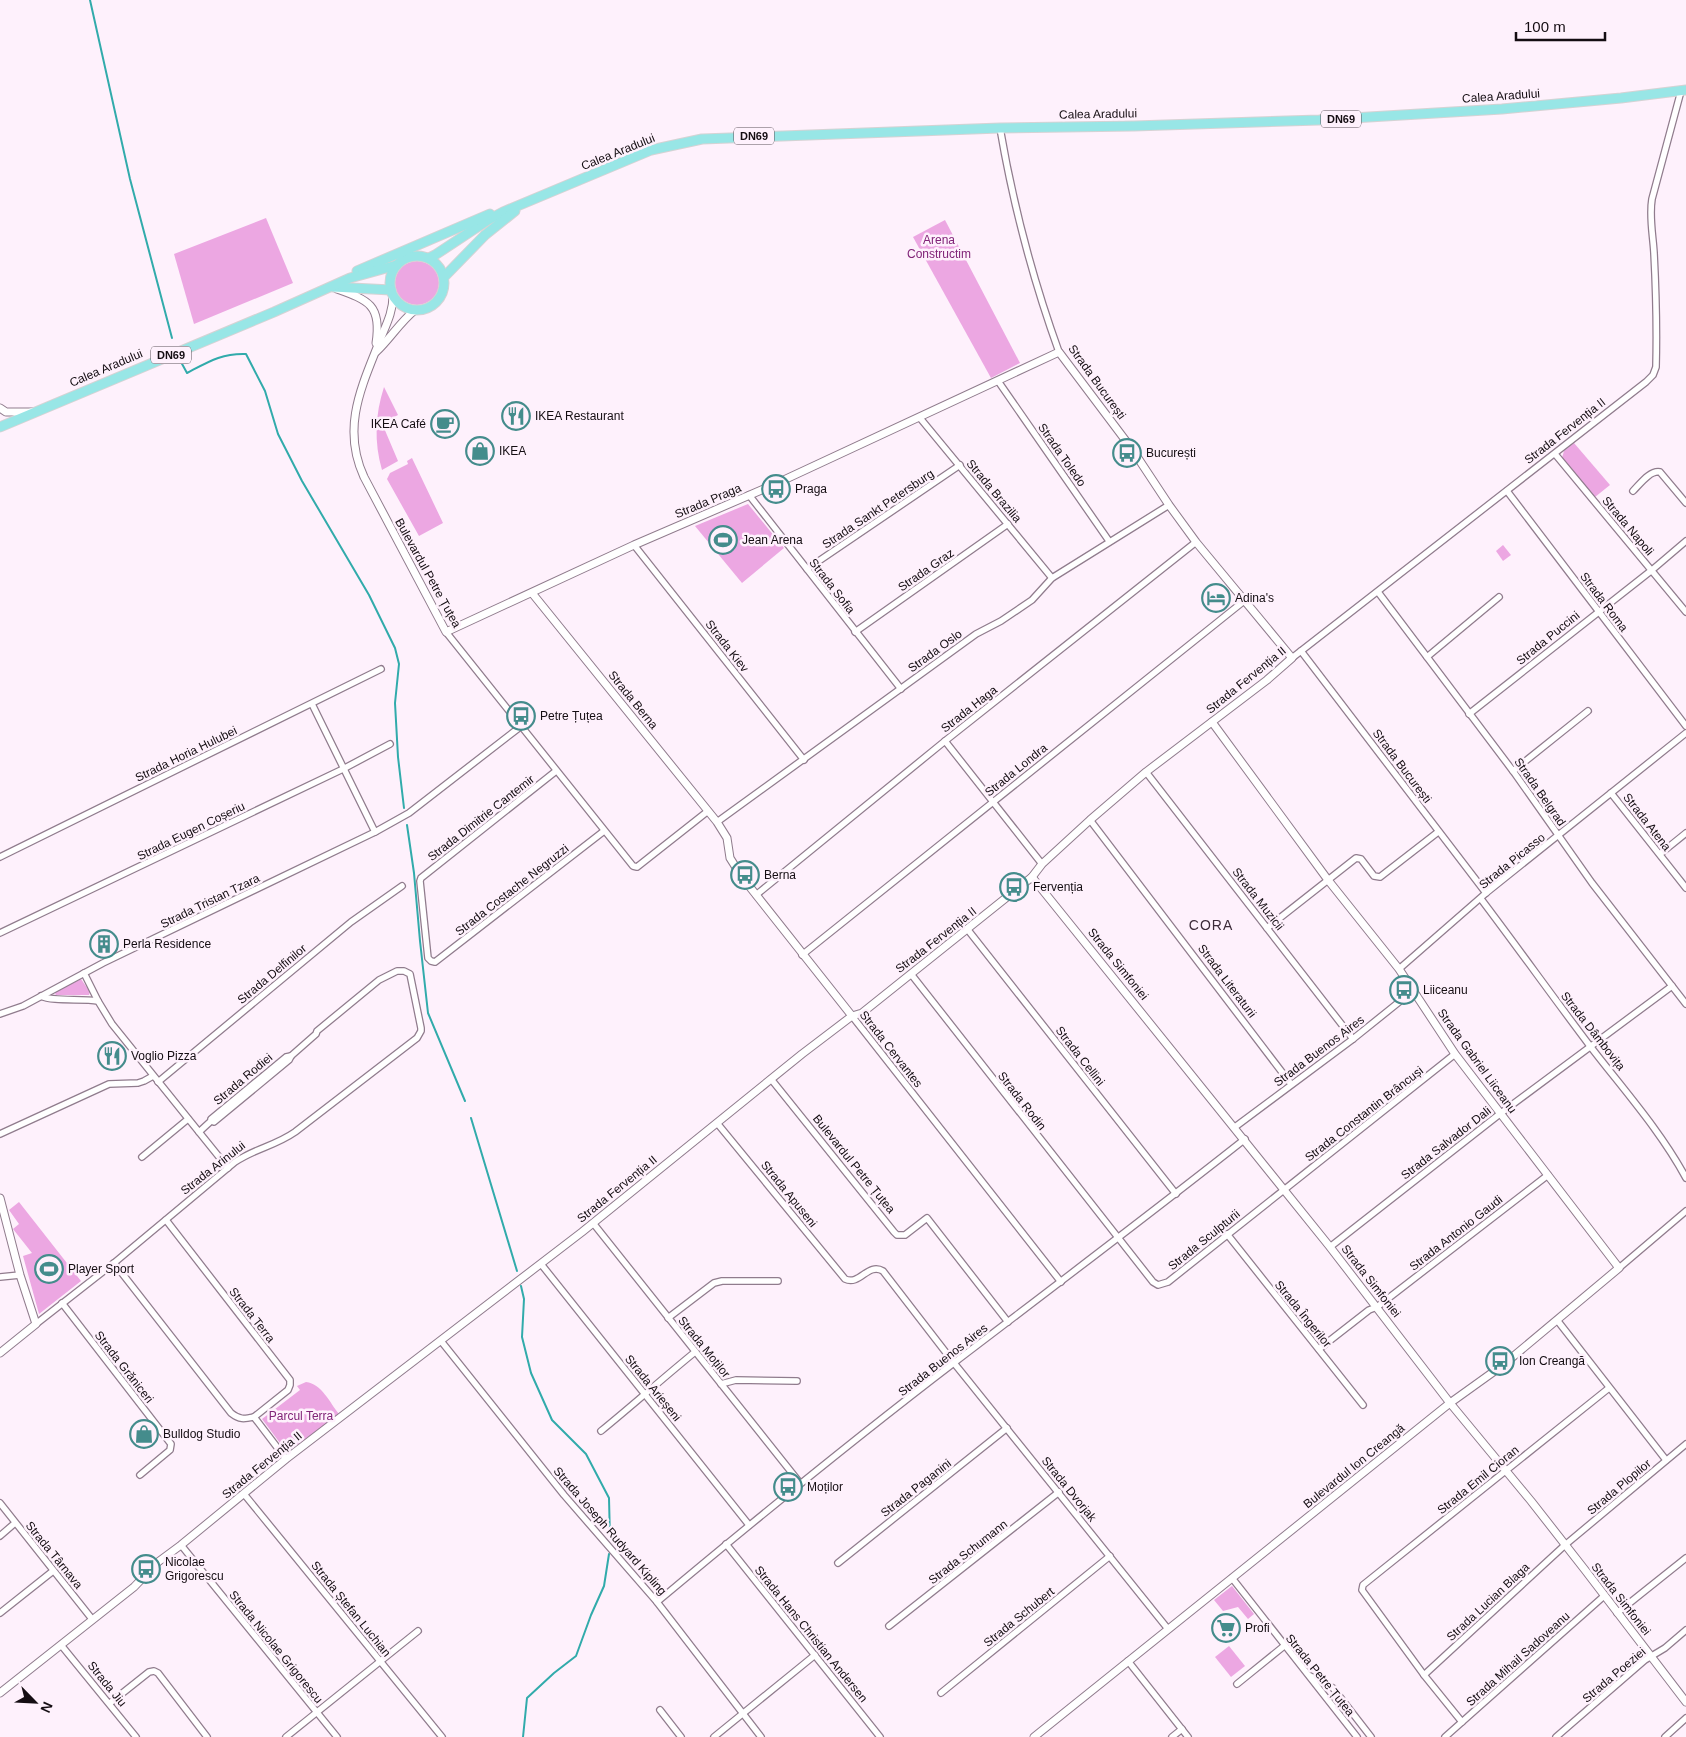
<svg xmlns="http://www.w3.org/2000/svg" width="1686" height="1737" font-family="Arial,sans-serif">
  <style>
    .green { fill: #eca7e2 }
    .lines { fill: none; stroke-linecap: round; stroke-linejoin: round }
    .stream { stroke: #31abab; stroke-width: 2 }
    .minor-casing { stroke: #907c8d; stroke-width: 8 }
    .tertiary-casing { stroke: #907c8d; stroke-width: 9 }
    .primary-casing { stroke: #d5d3d4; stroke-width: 11 }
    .minor { stroke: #fff; stroke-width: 5.5 }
    .tertiary { stroke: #fff; stroke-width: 7 }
    .primary { stroke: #98e6e6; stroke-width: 9 }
    .labels { text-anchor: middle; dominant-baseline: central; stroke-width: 5; stroke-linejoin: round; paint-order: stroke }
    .shield { fill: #fef1fc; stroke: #5a5158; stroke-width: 1 }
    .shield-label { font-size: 11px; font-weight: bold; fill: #140d12 }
    .street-label { font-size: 12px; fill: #140d12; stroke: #fef1fc }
    .park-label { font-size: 12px; fill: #812478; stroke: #fef1fc }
    .poi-label { font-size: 12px; fill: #140d12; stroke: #fef1fc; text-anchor: start }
    .neighbourhood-label { font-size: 14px; letter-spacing: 1px; fill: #3c2b39; stroke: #fef1fc }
  </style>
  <rect width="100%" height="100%" fill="#fef1fc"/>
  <!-- green -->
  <g class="green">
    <path d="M266 218 293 283 194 324 174 254Z"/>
    <path d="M945 220 1020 363 991 378 913 237Z"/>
    <circle cx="417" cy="283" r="22"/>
    <path d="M384 387 398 415 386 421 384 428 398 461 382 470C374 442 375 415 384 387Z"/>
    <path d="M1574 443 1610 485 1595 497 1562 458 1564 451Z"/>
    <path d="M412 458 443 523 419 536 387 479 390 473 408 464 407 461Z"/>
    <path d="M748 504 784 548 742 583 695 526Z"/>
    <path d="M1503 545 1511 555 1503 561 1496 551Z"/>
    <path d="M81 979 90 992 89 995H56L55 994 56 992Z"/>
    <path d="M19 1202 81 1281 39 1314 23 1256 32 1253 13 1229 19 1224 9 1210Z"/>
    <path d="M306 1382C322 1384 330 1403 339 1414L289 1451H286L262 1419 300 1390 297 1386Z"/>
    <path d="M1232 1586 1254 1614 1248 1619 1238 1607 1223 1611 1214 1600Z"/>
    <path d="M1229 1646 1245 1666 1231 1677 1215 1657Z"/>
  </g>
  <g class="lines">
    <!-- stream -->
    <g class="stream">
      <path d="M90 0 130 179 172 338"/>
      <path d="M181 362 187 373C208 362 222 353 246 354L265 391 278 434 302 481 369 595 395 648 399 664 395 703 398 757 404 808"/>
      <path d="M407 825 414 873 420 941 428 1013 465 1101"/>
      <path d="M471 1118 517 1271"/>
      <path d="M521 1286 524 1299 522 1337 531 1373 552 1420 586 1454 609 1498 610 1539"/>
      <path d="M523 1737 527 1698 554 1673 576 1656 591 1615 604 1586 609 1554"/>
    </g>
    <defs>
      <g id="minor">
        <path d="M1000 128C1013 204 1033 280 1059 352"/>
        <path d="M998 381 1109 541"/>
        <path d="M920 418 1052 578"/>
        <path d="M1555 454 1686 612"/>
        <path d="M1507 491 1686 726"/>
        <path d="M1633 491C1640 484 1650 470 1660 472L1686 503"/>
        <path d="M749 495 901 689"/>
        <path d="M634 545 804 760"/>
        <path d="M807 569 960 465"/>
        <path d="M1378 592 1513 771 1592 883 1686 1004"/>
        <path d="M446 632 633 866 637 867 708 811"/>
        <path d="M855 632 1008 524"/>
        <path d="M1301 651 1486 893"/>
        <path d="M1427 657 1499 597"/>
        <path d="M1292 658 1646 382 1653 375 1656 367C1657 329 1656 291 1654 253 1653 235 1649 217 1652 199L1681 91"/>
        <path d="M312 704 375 832"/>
        <path d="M1469 714 1652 570 1686 541"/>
        <path d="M945 741 1042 864"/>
        <path d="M556 771 421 878 420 881 428 958 431 961 435 962 604 831"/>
        <path d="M1513 771 1588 711"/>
        <path d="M1146 772 1353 1039"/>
        <path d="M1611 793 1686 888"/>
        <path d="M1090 820 1291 1084"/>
        <path d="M717 822 976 634 1001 621 1032 600 1052 578 1169 505"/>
        <path d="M1660 854 1686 833"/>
        <path d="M0 857 381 669"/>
        <path d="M756 895 945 741 1196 542"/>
        <path d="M1481 899C1518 948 1553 997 1590 1046 1623 1089 1660 1130 1686 1178"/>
        <path d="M1267 928 1356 858 1361 859 1374 876 1380 877 1438 832"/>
        <path d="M968 930 1176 1194"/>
        <path d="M0 933 343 769 390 744"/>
        <path d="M802 955 1244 601"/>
        <path d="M1399 969 1486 893 1686 733"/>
        <path d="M84 973 98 1001"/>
        <path d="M911 974 1153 1282 1158 1285 1168 1282 1455 1054"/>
        <path d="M41 996C53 1002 82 998 98 1001L112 1024 228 1168"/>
        <path d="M0 1014 23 1006 103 963 375 832 409 813 520 727"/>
        <path d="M852 1016 1061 1282"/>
        <path d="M771 1079 894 1232 897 1235H905L927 1218 1008 1322"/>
        <path d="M158 1082 351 922 402 886"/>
        <path d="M717 1123 845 1279C860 1286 868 1262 883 1271L954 1363 1168 1629"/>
        <path d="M1235 1127 1353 1039 1414 990"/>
        <path d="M199 1132 211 1121V1119L286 1057 291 1056"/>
        <path d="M0 1134 109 1084 138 1083 144 1081 153 1076"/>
        <path d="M142 1157 188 1119"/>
        <path d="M166 1220 290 1380V1385L288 1390 254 1417"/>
        <path d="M593 1223 800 1483"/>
        <path d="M1227 1234 1363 1405"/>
        <path d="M1330 1247 1501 1113 1672 986"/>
        <path d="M114 1263 231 1413C240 1420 244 1419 254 1417L286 1459"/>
        <path d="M541 1264 749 1525"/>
        <path d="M1619 1268 1686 1211"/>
        <path d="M0 1277 20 1275"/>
        <path d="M62 1303 171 1444 170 1450 140 1475"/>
        <path d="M668 1318 714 1283 722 1281H778"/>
        <path d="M1557 1320 1666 1460"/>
        <path d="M36 1324 114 1263 235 1162C256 1148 275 1146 295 1132L417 1038 421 1031V1028L410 974 404 971H397L379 980 317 1031 316 1034 291 1056 289 1060 214 1122 211 1121"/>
        <path d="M441 1341 564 1495 657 1602 761 1737"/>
        <path d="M1319 1349 1369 1310 1377 1307 1548 1175"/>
        <path d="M721 1384 736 1380 797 1381"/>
        <path d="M601 1431C633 1405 663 1378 695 1352"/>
        <path d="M244 1494 442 1737"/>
        <path d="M0 1503 92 1619"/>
        <path d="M0 1536 15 1523"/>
        <path d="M726 1544 880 1737"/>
        <path d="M181 1545 337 1737"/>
        <path d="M838 1563 1007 1428"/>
        <path d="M1232 1578 1357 1737"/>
        <path d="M657 1602C755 1520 853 1440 955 1362 1052 1288 1149 1215 1245 1139"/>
        <path d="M0 1613 53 1571"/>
        <path d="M1617 1613 1686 1558"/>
        <path d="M889 1626 1059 1492"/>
        <path d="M61 1645 136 1737"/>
        <path d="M1128 1661 1188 1737"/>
        <path d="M1424 1675 1565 1545 1686 1444"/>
        <path d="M1310 1676 1333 1688 1371 1737"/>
        <path d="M1237 1684 1284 1646"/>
        <path d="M941 1693 1110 1556"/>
        <path d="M110 1703 149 1672 154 1671 158 1673 207 1737"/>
        <path d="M660 1710 681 1737"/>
        <path d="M1462 1722 1424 1675 1362 1590 1363 1585 1609 1388"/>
        <path d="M286 1737 418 1631"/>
        <path d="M714 1737 815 1655"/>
        <path d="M1172 1737 1182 1729"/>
        <path d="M1445 1737 1604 1596"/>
        <path d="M1556 1737 1645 1660 1665 1648 1686 1630"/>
        <path d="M1665 1737 1686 1718"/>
      </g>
      <g id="tertiary">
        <path d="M337 289C368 300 382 305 376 343"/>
        <path d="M376 352C390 339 400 322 415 310"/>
        <path d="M0 408 6 412H33"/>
        <path d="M532 593 717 822 727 838 730 858 742 877 852 1016"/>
        <path d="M1032 877 1330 1247 1450 1403 1531 1501 1585 1570 1686 1702"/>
        <path d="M0 1198 20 1275 36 1324 0 1353"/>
        <path d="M0 1693 134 1587 158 1562 181 1545 286 1459 582 1232 802 1054 852 1016 862 1013 1032 877 1042 864 1090 820 1146 772 1267 680 1292 658 1196 542 1169 505 1132 449 1059 352 773 485 634 545 446 632 364 477C341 427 362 386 380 340 386 325 393 312 393 296"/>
        <path d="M1034 1737 1450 1403 1503 1365 1619 1268 1455 1054 1399 969 1328 880 1212 722"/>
      </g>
      <g id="primary">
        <circle cx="417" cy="283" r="27"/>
        <path d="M429 258 435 255 488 220 503 212 651 150 702 139 1000 128 1134 126 1319 120 1502 109 1621 98 1686 90"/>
        <path d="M357 271 490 214"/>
        <path d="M444 277 485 235 515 211"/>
        <path d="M333 287 391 290"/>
        <path d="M0 427 274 312 350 278 397 265"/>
      </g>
    </defs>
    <!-- minor casing -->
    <use href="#minor" class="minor-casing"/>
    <!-- tertiary casing -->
    <use href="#tertiary" class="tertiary-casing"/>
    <!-- primary casing -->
    <use href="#primary" class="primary-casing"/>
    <!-- minor -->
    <use href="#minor" class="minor"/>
    <!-- tertiary -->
    <use href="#tertiary" class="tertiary"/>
    <!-- primary -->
    <use href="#primary" class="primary"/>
  </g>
  <!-- icons -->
  <defs>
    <symbol id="restaurant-ring" viewBox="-11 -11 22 22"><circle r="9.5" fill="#fef1fc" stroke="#448c8c" stroke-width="1.5"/><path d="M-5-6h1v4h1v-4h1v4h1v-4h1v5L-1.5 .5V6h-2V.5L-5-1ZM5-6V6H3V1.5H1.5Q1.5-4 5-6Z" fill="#448c8c"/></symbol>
    <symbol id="cafe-ring" viewBox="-11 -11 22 22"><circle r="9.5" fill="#fef1fc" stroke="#448c8c" stroke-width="1.5"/><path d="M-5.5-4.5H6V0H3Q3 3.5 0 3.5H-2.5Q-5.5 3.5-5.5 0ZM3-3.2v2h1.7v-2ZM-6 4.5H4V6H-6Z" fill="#448c8c"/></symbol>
    <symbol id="shop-ring" viewBox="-11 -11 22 22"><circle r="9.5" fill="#fef1fc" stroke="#448c8c" stroke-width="1.5"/><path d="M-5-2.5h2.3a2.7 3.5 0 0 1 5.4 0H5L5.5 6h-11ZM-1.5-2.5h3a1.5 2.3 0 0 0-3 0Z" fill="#448c8c"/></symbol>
    <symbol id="bus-ring" viewBox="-11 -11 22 22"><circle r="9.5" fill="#fef1fc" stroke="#448c8c" stroke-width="1.5"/><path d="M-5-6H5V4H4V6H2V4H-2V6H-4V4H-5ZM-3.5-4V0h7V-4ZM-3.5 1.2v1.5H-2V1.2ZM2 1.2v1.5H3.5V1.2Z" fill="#448c8c"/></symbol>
    <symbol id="stadium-ring" viewBox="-11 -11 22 22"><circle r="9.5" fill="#fef1fc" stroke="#448c8c" stroke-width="1.5"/><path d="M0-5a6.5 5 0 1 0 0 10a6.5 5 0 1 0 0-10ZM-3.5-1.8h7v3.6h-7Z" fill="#448c8c"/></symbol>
    <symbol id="hotel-ring" viewBox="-11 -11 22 22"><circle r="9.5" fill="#fef1fc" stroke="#448c8c" stroke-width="1.5"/><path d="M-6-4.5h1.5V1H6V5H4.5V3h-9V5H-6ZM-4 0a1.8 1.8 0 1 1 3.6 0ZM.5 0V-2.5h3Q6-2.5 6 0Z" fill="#448c8c"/></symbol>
    <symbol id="building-ring" viewBox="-11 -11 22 22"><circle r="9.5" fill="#fef1fc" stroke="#448c8c" stroke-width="1.5"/><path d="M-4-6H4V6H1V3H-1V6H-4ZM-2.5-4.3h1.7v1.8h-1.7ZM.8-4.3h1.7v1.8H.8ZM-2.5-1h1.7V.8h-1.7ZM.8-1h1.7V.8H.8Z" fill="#448c8c"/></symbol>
    <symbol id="supermarket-ring" viewBox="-11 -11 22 22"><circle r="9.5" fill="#fef1fc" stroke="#448c8c" stroke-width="1.5"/><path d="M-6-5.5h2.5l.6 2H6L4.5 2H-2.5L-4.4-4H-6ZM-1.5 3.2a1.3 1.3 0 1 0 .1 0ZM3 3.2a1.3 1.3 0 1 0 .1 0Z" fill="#448c8c"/></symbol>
  </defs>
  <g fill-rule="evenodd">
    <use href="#restaurant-ring" x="500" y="400" width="32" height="32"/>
    <use href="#cafe-ring" x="429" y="408" width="32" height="32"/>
    <use href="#shop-ring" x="464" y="435" width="32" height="32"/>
    <use href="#bus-ring" x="1111" y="437" width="32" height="32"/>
    <use href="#bus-ring" x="760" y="473" width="32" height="32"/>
    <use href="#stadium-ring" x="707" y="524" width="32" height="32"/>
    <use href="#hotel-ring" x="1200" y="582" width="32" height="32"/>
    <use href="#bus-ring" x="505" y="700" width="32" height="32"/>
    <use href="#bus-ring" x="729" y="859" width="32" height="32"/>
    <use href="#bus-ring" x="998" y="871" width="32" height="32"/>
    <use href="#building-ring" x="88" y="928" width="32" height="32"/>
    <use href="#bus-ring" x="1388" y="974" width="32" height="32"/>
    <use href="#restaurant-ring" x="96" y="1040" width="32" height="32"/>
    <use href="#stadium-ring" x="33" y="1253" width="32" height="32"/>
    <use href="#bus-ring" x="1484" y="1345" width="32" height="32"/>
    <use href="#shop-ring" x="128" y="1418" width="32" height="32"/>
    <use href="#bus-ring" x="772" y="1471" width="32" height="32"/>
    <use href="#bus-ring" x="130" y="1553" width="32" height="32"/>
    <use href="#supermarket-ring" x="1210" y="1612" width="32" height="32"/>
  </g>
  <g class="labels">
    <!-- shield labels -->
    <g class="shield">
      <rect x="1321" y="110.5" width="40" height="17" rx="4"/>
      <rect x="734" y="127.5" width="40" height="17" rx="4"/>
      <rect x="151" y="346.5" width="40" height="17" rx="4"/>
    </g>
    <g class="shield-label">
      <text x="1341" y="119">DN69</text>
      <text x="754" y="136">DN69</text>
      <text x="171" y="355">DN69</text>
    </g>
    <!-- street labels -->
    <g class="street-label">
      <text transform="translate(1501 96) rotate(-4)">Calea Aradului</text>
      <text transform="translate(1098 114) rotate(-1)">Calea Aradului</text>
      <text transform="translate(618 152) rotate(-22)">Calea Aradului</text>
      <text transform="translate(106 368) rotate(-23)">Calea Aradului</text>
      <text transform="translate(1097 382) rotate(54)">Strada București</text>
      <text transform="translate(1565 431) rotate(-38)">Strada Fervenția II</text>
      <text transform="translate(1062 455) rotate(55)">Strada Toledo</text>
      <text transform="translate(994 491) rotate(50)">Strada Brazilia</text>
      <text transform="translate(708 501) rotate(-23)">Strada Praga</text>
      <text transform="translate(878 509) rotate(-34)">Strada Sankt Petersburg</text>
      <text transform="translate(1628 526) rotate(50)">Strada Napoli</text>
      <text transform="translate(926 570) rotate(-35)">Strada Graz</text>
      <text transform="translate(428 573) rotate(61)">Bulevardul Petre Țuțea</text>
      <text transform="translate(832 586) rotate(52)">Strada Sofia</text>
      <text transform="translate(1604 602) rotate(53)">Strada Roma</text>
      <text transform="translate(1548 638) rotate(-39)">Strada Puccini</text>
      <text transform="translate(727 646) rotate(52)">Strada Kiev</text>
      <text transform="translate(935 651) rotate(-36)">Strada Oslo</text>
      <text transform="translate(1246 680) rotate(-39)">Strada Fervenția II</text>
      <text transform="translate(633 700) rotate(51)">Strada Berna</text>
      <text transform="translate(969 709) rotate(-38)">Strada Haga</text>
      <text transform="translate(186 754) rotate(-26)">Strada Horia Hulubei</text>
      <text transform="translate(1402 766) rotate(53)">Strada București</text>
      <text transform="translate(1016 770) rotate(-39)">Strada Londra</text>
      <text transform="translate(1540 792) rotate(55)">Strada Belgrad</text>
      <text transform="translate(481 818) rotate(-38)">Strada Dimitrie Cantemir</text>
      <text transform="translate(1647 822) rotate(52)">Strada Atena</text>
      <text transform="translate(191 831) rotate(-26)">Strada Eugen Coșeriu</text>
      <text transform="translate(1512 861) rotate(-39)">Strada Picasso</text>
      <text transform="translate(512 890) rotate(-38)">Strada Costache Negruzzi</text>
      <text transform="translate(1258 899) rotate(52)">Strada Muzicii</text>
      <text transform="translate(210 901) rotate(-26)">Strada Tristan Tzara</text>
      <text transform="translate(936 940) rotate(-38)">Strada Fervenția II</text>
      <text transform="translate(1118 964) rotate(51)">Strada Simfoniei</text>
      <text transform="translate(272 974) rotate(-40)">Strada Delfinilor</text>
      <text transform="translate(1227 981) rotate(53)">Strada Literaturii</text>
      <text transform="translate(1593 1031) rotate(52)">Strada Dâmbovița</text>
      <text transform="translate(891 1049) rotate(52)">Strada Cervantes</text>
      <text transform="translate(1319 1051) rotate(-37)">Strada Buenos Aires</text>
      <text transform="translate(1080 1056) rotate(52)">Strada Cellini</text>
      <text transform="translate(1477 1061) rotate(54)">Strada Gabriel Liiceanu</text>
      <text transform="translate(243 1079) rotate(-40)">Strada Rodiei</text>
      <text transform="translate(1022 1101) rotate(52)">Strada Rodin</text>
      <text transform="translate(1364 1114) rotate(-38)">Strada Constantin Brâncuși</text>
      <text transform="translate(1446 1143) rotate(-38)">Strada Salvador Dali</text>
      <text transform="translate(854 1164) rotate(51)">Bulevardul Petre Țuțea</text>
      <text transform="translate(213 1168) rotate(-38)">Strada Arinului</text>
      <text transform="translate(617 1189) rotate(-39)">Strada Fervenția II</text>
      <text transform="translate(789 1194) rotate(51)">Strada Apuseni</text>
      <text transform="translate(1456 1233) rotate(-38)">Strada Antonio Gaudi</text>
      <text transform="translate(1204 1240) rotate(-39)">Strada Sculpturii</text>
      <text transform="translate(1371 1281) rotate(52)">Strada Simfoniei</text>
      <text transform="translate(1303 1314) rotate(51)">Strada Îngerilor</text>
      <text transform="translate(252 1315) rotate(52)">Strada Terra</text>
      <text transform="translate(704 1347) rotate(51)">Strada Moților</text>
      <text transform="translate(943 1360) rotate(-38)">Strada Buenos Aires</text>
      <text transform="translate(124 1367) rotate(52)">Strada Grăniceri</text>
      <text transform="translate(653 1388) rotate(51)">Strada Arieșeni</text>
      <text transform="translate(262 1465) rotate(-39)">Strada Fervenția II</text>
      <text transform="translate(1354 1466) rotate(-39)">Bulevardul Ion Creangă</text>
      <text transform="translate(1478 1480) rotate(-39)">Strada Emil Cioran</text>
      <text transform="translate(1619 1487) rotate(-40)">Strada Plopilor</text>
      <text transform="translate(916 1488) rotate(-38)">Strada Paganini</text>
      <text transform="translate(1069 1489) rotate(51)">Strada Dvorjak</text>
      <text transform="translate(610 1531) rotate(49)">Strada Joseph Rudyard Kipling</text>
      <text transform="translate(968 1552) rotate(-38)">Strada Schumann</text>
      <text transform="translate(54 1555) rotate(51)">Strada Târnava</text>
      <text transform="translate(1621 1599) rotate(52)">Strada Simfoniei</text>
      <text transform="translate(1488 1602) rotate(-43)">Strada Lucian Blaga</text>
      <text transform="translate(351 1609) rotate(51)">Strada Ștefan Luchian</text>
      <text transform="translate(1019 1617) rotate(-39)">Strada Schubert</text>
      <text transform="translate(811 1634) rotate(51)">Strada Hans Christian Andersen</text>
      <text transform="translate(276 1647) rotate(51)">Strada Nicolae Grigorescu</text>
      <text transform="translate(1518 1659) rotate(-42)">Strada Mihail Sadoveanu</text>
      <text transform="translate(1320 1675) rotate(51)">Strada Petre Țuțea</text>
      <text transform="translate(1614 1675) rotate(-40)">Strada Poeziei</text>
      <text transform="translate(107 1684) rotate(51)">Strada Jiu</text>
    </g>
    <!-- park labels -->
    <g class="park-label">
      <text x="939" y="240">Arena<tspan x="939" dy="14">Constructim</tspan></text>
      <text x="301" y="1416">Parcul Terra</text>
    </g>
    <!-- poi labels -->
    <g class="poi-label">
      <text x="535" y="416">IKEA Restaurant</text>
      <text x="426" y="424" text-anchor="end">IKEA Café</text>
      <text x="499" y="451">IKEA</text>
      <text x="1146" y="453">București</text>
      <text x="795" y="489">Praga</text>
      <text x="742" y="540">Jean Arena</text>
      <text x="1235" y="598">Adina's</text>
      <text x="540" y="716">Petre Țuțea</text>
      <text x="764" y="875">Berna</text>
      <text x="1033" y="887">Fervenția</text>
      <text x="123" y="944">Perla Residence</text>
      <text x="1423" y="990">Liiceanu</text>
      <text x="131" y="1056">Voglio Pizza</text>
      <text x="68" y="1269">Player Sport</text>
      <text x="1519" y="1361">Ion Creangă</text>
      <text x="163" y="1434">Bulldog Studio</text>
      <text x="807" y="1487">Moților</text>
      <text x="165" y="1562">Nicolae<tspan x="165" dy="14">Grigorescu</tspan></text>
      <text x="1245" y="1628">Profi</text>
    </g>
    <!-- neighbourhood labels -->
    <g class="neighbourhood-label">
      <text x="1211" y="925">CORA</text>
    </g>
  </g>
  <!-- north arrow -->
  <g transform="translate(35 1702) rotate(114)" stroke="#fef1fc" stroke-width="4" paint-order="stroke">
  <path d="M0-4L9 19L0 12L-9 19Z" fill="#140d12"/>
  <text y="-8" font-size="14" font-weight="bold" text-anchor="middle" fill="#140d12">N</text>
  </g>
  <!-- scale -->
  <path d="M1516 32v8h89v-8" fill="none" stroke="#140d12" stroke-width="2.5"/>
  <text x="1524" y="32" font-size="15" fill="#140d12" stroke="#fef1fc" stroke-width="4" paint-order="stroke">100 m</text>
</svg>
